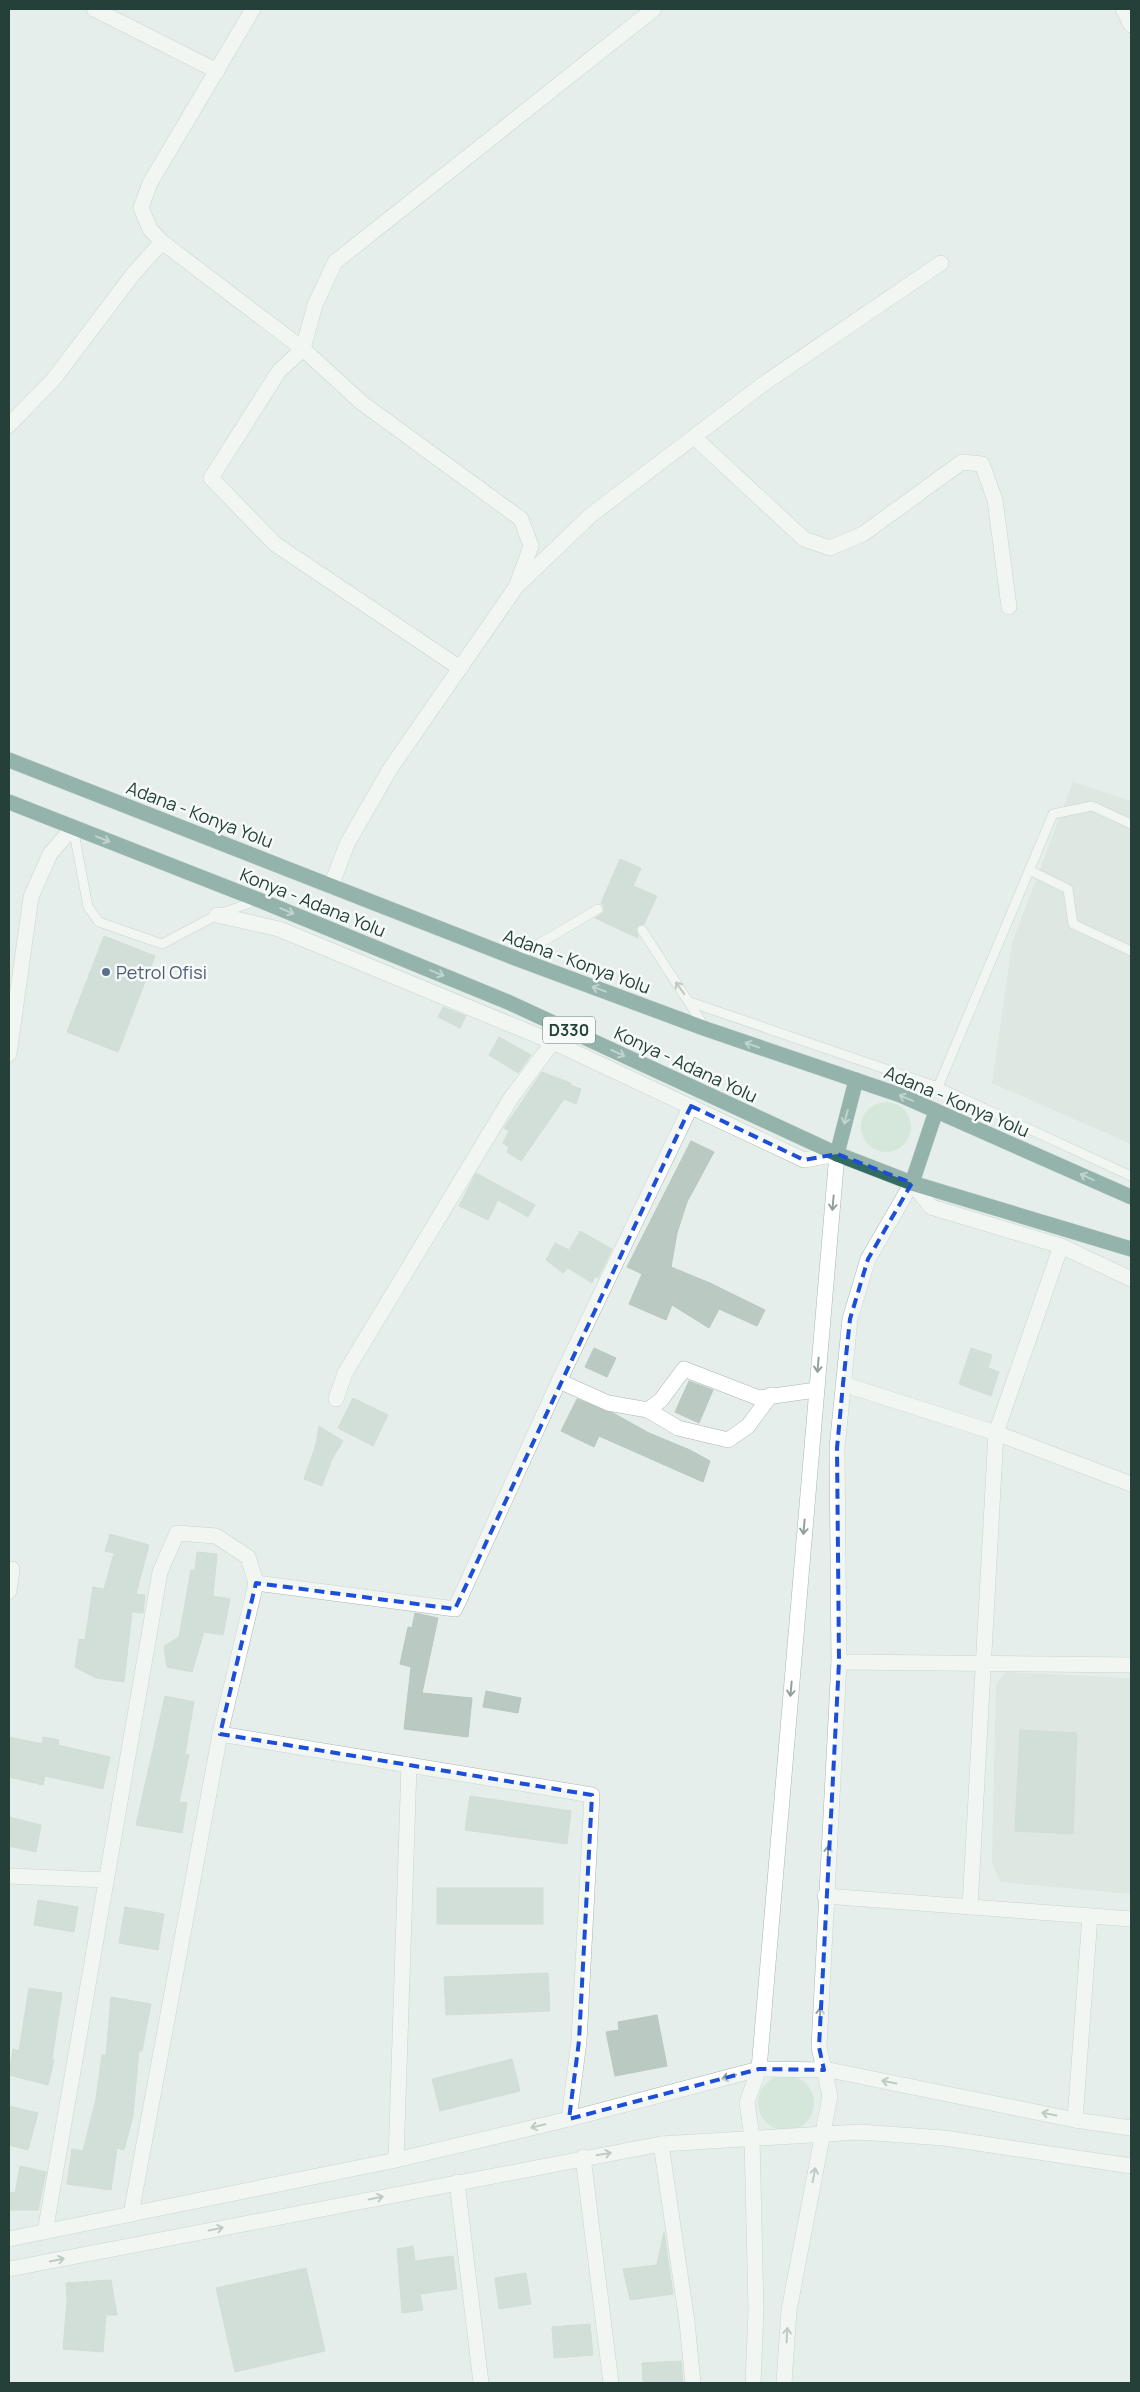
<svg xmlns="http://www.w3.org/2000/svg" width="1140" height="2392" font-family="Manrope,sans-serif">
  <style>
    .built { fill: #d4ded9 }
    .green { fill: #bfdec8 }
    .building { fill: #bbc9c3; stroke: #b8c8c1 }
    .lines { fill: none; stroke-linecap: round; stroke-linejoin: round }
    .lane-casing { stroke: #a8b6b1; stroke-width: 10 }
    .street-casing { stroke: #a8b6b1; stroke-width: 16 }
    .secondary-casing { stroke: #a4b9b2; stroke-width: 16 }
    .highway-casing { stroke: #c2cac8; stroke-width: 16 }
    .lane { stroke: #fff; stroke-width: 9 }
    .street { stroke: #fff; stroke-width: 15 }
    .secondary { stroke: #fff; stroke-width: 15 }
    .highway { stroke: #316b61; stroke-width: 15 }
    .oneway { stroke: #94b2ac }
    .oneway2 { stroke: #92a09c }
    .marked { fill: none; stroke: #1d4ed8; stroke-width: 4; stroke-dasharray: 10 6; stroke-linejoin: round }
    .service-dot { fill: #5c6f8a; stroke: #f6faf8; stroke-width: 2 }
    .labels { text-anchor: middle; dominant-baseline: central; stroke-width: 5; stroke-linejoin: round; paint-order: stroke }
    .shield { fill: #f6faf8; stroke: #647872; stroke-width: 1 }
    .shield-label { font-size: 16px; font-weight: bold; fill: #254039 }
    .street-label { font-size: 18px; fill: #254039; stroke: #f6faf8 }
    .service-label { font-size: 18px; fill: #4e5e75; stroke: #f6faf8; text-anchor: start }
  </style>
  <rect width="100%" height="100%" fill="#e5eeea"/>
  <!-- built -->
  <g class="built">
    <path d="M1073 782 1131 801V1144L992 1083 1012 943Z"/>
    <path d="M1006 1672 1131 1678V1894L1001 1882 992 1863 996 1684Z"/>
  </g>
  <!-- green -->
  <g class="green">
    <circle cx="886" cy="1127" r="25"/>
    <circle cx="786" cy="2103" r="28"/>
  </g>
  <!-- building -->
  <g class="building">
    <path d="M620 859 641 868 633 886 657 896 644 924 639 925 636 928 638 938 595 918 604 912V906L601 903Z"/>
    <path d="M104 936 155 956 118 1052 67 1032Z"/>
    <path d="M443 1007 466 1016 460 1028 438 1017Z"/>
    <path d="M499 1037 531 1055 518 1073 489 1055Z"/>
    <path d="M542 1072 571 1083 570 1085 581 1089 576 1104 564 1099 521 1161 507 1152 509 1147 503 1143 509 1131 504 1128Z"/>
    <path d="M691 1141 714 1152 687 1202 677 1233 671 1267 710 1283 765 1310 757 1326 719 1309 709 1328 672 1305 666 1320 629 1304 642 1274 627 1267Z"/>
    <path d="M476 1173 535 1205 528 1217 498 1200 488 1220 459 1206Z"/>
    <path d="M580 1231 612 1249 598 1278 595 1276 592 1283 568 1268 563 1273 546 1260 555 1243 569 1250Z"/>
    <path d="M594 1348 616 1358 607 1377 585 1367Z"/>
    <path d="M971 1348 992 1355 988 1368 999 1372 991 1396 959 1384Z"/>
    <path d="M689 1381 713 1390 699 1423 675 1412Z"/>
    <path d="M353 1398 388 1415 373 1446 338 1428Z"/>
    <path d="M577 1399 613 1413 649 1433 690 1450 710 1461 703 1482 599 1436 594 1447 561 1431Z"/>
    <path d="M319 1426 343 1441 332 1459 322 1486 304 1479 316 1444Z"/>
    <path d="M110 1534 149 1545 136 1594 145 1595 143 1613 132 1612 124 1682 96 1678 75 1667 79 1639 85 1640 93 1587 104 1589 114 1553 105 1551Z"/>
    <path d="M197 1552 217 1554 213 1596 230 1599 223 1635 204 1632 192 1672 167 1667 164 1646 179 1637 191 1570H195Z"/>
    <path d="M415 1613 438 1618 422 1693 472 1698 468 1737 404 1729 411 1667 400 1664 408 1627 412 1628Z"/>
    <path d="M486 1691 521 1698 518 1713 483 1707Z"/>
    <path d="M165 1696 194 1702 185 1754 189 1755 179 1802 187 1803 182 1833 136 1825Z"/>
    <path d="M1020 1730 1077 1733 1073 1834 1015 1831Z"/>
    <path d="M9 1737 42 1744 43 1737 59 1740 58 1745 110 1757 103 1789 45 1776 43 1785 9 1777Z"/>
    <path d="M470 1796 571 1811 567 1844 465 1830Z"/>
    <path d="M9 1817 41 1825 36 1852 9 1846Z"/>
    <rect x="437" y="1888" width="106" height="36"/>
    <path d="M38 1900 78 1907 74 1932 34 1925Z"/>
    <path d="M125 1907 164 1914 158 1950 119 1943Z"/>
    <path d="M548 1973 550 2011 446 2015 444 1977Z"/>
    <path d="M29 1988 62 1993 52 2059 54 2060 48 2085 9 2075 13 2049 19 2051Z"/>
    <path d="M111 1997 151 2004 142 2051H139L133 2116 124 2150 117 2148 111 2190 67 2184 72 2149 83 2151 96 2099 102 2055H106Z"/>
    <path d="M657 2015 667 2066 615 2076 606 2032 619 2030 618 2022Z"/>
    <path d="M512 2059 520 2091 440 2111 432 2079Z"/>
    <path d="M9 2106 38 2113 28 2150 9 2145Z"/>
    <path d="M20 2166 46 2172 38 2210H9V2192L15 2193Z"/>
    <path d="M664 2232 673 2294 630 2300 623 2269 657 2265Z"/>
    <path d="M413 2246 415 2261 453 2256 457 2289 420 2294 423 2310 402 2313 397 2249Z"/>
    <path d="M306 2268 325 2351 235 2372 216 2288Z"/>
    <path d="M526 2273 531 2304 499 2309 495 2278Z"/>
    <path d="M111 2280 117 2315H106L103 2352 63 2349 67 2300 66 2283Z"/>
    <path d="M590 2324 593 2355 554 2358 552 2327Z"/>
    <path d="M681 2361 683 2383H643L642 2363Z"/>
  </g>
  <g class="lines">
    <defs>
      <g id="lane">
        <path d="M73 827 88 907 99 922 162 944 217 915 258 900"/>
        <path d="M1029 870 1068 889 1073 924 1131 951"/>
        <path d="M642 930 706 1029"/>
        <path d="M515 958 598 909"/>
        <path d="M690 1002 938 1087 1131 1176"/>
        <path d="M938 1087 1053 814 1092 806 1131 824"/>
      </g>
      <g id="street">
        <path d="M94 9 217 71"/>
        <path d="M253 9 150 183 141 208 150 229 162 242 303 349 362 403 521 519 531 546 516 587 390 769 347 844 331 886"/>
        <path d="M1123 9 1131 25"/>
        <path d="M9 425 53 380 134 273 162 242"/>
        <path d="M694 437 804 539 830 548 863 534 962 462 982 464 995 500 1009 607"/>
        <path d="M519 584 591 515 766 382 941 263"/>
        <path d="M460 668 275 544 211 478 279 371 303 349 315 305 335 262 654 9"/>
        <path d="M217 915 279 929 553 1042 804 1160 837 1154"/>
        <path d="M9 1054 31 897 50 854 73 827"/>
        <path d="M912 1183 931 1207 1061 1246 1131 1279"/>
        <path d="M559 1381 608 1403 648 1410 661 1400 684 1369 759 1398 816 1390"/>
        <path d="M843 1384 996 1433 1131 1484"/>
        <path d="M336 1399 345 1373 511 1098 553 1042"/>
        <path d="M648 1410 678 1428 728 1440 748 1426 771 1395"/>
        <path d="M9 1591 12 1569"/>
        <path d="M839 1662 1131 1665"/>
        <path d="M220 1734 592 1795 579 2041 569 2119"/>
        <path d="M9 1876 106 1880"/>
        <path d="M825 1896 1131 1919"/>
        <path d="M970 1907 996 1433 1061 1246"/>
        <path d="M1075 2120 1090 1916"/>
        <path d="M661 2144 687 2322 693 2383"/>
        <path d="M583 2157 611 2383"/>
        <path d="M396 2160 409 1765"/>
        <path d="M457 2182 481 2383"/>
        <path d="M131 2214 220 1734 256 1583"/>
        <path d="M45 2232 160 1572 177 1533 216 1536 248 1557 256 1583 455 1609 559 1381 691 1106"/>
      </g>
      <g id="secondary">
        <path d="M9 2239 396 2160 569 2119 759 2069 829 2070 1075 2120 1131 2128"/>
        <path d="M9 2269 661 2144 859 2132 944 2138 1131 2166"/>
        <path d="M753 2383 756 2310 752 2138 747 2102 759 2069 837 1154"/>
        <path d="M784 2383 789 2310 830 2096 819 2047 839 1662 837 1448 850 1319 868 1259 912 1183"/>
      </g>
      <g id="highway">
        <path d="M9 760 515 958 706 1029 900 1095 1131 1197"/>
        <path d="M9 802 259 900 508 1002 837 1154 912 1183 1131 1249"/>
        <path d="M837 1154 856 1080"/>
        <path d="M912 1183 936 1111"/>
      </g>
    </defs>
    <!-- lane casing -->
    <use href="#lane" class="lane-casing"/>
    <!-- street casing -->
    <use href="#street" class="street-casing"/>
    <!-- secondary casing -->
    <use href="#secondary" class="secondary-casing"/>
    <!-- highway casing -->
    <use href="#highway" class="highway-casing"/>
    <!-- lane -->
    <use href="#lane" class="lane"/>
    <!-- street -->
    <use href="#street" class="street"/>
    <!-- secondary -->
    <use href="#secondary" class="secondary"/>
    <!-- highway -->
    <use href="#highway" class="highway"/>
  </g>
  <!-- one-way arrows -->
  <defs><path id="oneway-shaft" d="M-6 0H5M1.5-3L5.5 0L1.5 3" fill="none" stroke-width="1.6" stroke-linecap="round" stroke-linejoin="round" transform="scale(1.25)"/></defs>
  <g class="oneway">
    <use href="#oneway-shaft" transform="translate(103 839) rotate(21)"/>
    <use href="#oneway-shaft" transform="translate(287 911) rotate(22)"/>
    <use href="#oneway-shaft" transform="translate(437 973) rotate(22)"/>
    <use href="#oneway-shaft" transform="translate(599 989) rotate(-160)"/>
    <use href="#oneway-shaft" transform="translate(752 1045) rotate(-161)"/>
    <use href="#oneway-shaft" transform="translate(618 1053) rotate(25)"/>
    <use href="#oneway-shaft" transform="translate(906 1098) rotate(-157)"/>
    <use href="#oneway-shaft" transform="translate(846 1117) rotate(104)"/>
    <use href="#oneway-shaft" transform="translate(1087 1177) rotate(-156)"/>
  </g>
  <g class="oneway2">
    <use href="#oneway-shaft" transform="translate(680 988) rotate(-125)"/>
    <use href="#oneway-shaft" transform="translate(833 1203) rotate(95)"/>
    <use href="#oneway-shaft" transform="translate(818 1365) rotate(95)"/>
    <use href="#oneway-shaft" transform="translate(804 1527) rotate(95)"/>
    <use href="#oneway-shaft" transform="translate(791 1689) rotate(95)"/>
    <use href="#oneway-shaft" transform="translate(828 1853) rotate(-87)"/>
    <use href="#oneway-shaft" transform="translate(820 2015) rotate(-87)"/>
    <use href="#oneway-shaft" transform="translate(729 2077) rotate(165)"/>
    <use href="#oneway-shaft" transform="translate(889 2082) rotate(-168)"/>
    <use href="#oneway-shaft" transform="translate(1049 2114) rotate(-168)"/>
    <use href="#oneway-shaft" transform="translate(538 2126) rotate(167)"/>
    <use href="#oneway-shaft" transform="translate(604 2154) rotate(-10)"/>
    <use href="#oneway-shaft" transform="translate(814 2175) rotate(-79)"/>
    <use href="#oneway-shaft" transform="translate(376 2198) rotate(-11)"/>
    <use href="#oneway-shaft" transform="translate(216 2229) rotate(-11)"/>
    <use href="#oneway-shaft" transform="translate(57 2260) rotate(-11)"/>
    <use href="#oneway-shaft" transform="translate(787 2335) rotate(-87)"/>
  </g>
  <!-- marked area -->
  <path d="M0 0H1140V2392H0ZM691 1106 804 1160 837 1154 912 1183 868 1259 850 1319 843 1384 837 1448 839 1662 819 2047 824 2070 759 2069 569 2119 579 2041 592 1795 220 1734 256 1583 455 1609Z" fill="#e5eeea" fill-opacity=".55" fill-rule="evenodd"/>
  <path class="marked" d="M691 1106 804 1160 837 1154 912 1183 868 1259 850 1319 843 1384 837 1448 839 1662 819 2047 824 2070 759 2069 569 2119 579 2041 592 1795 220 1734 256 1583 455 1609Z"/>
  <!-- markers -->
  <circle class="service-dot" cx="106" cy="972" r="5"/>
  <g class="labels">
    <!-- shield labels -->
    <rect class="shield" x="543" y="1016.5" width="52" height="27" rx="4"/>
    <g class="shield-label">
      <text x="569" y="1030">D330</text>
    </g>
    <!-- street labels -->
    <g class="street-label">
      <text transform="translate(200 814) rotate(21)">Adana - Konya Yolu</text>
      <text transform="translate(313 902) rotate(22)">Konya - Adana Yolu</text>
      <text transform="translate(577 961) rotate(20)">Adana - Konya Yolu</text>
      <text transform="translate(686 1064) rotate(25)">Konya - Adana Yolu</text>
      <text transform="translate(957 1101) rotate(23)">Adana - Konya Yolu</text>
    </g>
    <!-- service labels -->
    <g class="service-label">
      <text x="116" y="972">Petrol Ofisi</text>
    </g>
  </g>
  <!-- border -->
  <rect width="1140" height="2392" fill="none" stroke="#254039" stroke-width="20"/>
</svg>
